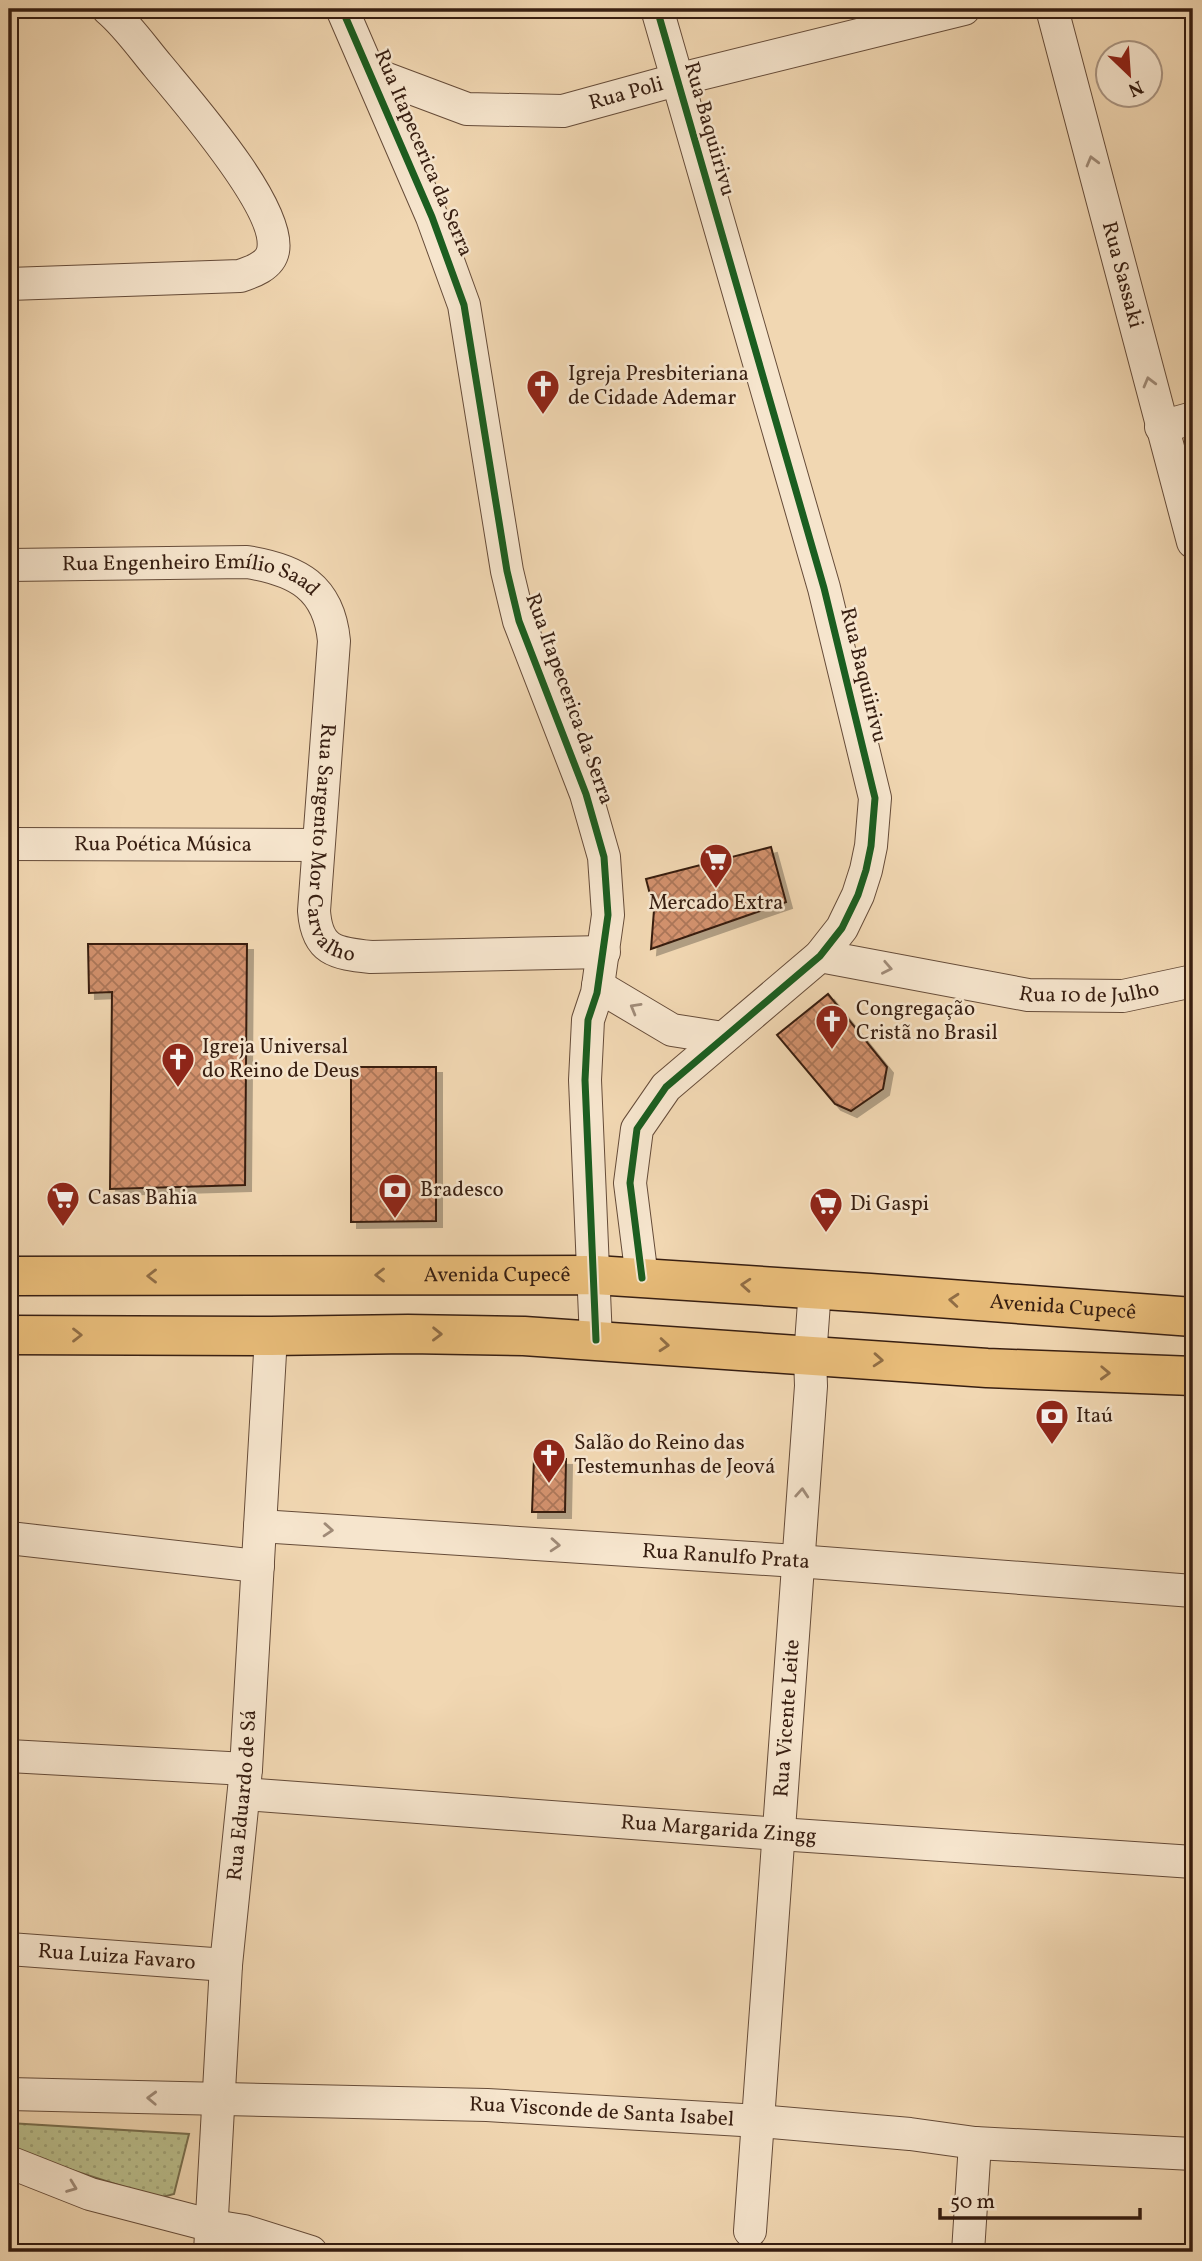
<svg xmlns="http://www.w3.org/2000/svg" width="1202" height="2261" font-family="Vollkorn,serif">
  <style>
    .park { fill: url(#park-dots); stroke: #786e4e; stroke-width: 2 }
    .building { fill: url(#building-cross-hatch); stroke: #371e11; stroke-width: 2; filter: url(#shadow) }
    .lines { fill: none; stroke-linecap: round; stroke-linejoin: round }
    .minor-casing { stroke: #664c39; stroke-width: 34 }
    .primary-casing { stroke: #371e11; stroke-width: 41 }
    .minor { stroke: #f6e5cd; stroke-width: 32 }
    .primary { stroke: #e8bc79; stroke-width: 38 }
    .cycleway-casing { stroke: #f6e5cd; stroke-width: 11 }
    .cycleway { stroke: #1b5e20; stroke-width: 7 }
    .oneway { stroke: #a08b78 }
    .oneway2 { stroke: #906d45 }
    .labels { text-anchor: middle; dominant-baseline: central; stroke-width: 5; stroke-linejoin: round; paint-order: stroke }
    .street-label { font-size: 21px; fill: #371e11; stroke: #f6e5cd }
    .poi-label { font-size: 21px; fill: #371e11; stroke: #f6e5cd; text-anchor: start }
  </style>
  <defs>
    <pattern id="park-dots" width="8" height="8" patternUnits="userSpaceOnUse" patternTransform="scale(1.75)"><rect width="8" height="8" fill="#babe8c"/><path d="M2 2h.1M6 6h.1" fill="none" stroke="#a0a378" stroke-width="1.8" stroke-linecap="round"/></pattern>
    <pattern id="building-cross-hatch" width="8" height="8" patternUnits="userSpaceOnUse" patternTransform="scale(1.75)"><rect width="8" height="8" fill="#d2916d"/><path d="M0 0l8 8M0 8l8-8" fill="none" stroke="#ab7658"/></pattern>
    <filter id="shadow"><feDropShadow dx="6" dy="6" stdDeviation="0" flood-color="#0004"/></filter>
  </defs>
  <rect width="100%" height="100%" fill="#f1d7b2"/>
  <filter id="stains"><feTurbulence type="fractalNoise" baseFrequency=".00286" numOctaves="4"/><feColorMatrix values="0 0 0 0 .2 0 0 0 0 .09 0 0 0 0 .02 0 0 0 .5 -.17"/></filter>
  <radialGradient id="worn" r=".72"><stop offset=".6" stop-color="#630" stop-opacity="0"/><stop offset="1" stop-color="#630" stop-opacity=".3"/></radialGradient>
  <!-- park -->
  <path class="park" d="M9 2123 189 2134 174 2194 159 2198 9 2150Z"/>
  <!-- building -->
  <g class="building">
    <path d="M771 847 786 902 651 949 654 910 646 879Z"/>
    <path d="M88 944H247L245 1185 110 1189 112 992 89 993Z"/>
    <path d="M828 994 887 1067 883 1089 851 1111 835 1104 777 1035Z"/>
    <path d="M351 1067H436V1221L351 1222Z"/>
    <path d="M534 1458 566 1459 565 1512H532Z"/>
  </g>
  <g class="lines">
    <defs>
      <g id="minor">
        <path d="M342 9 432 217 464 305 507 571 519 621 586 794 604 857 608 915 597 993 588 1020 585 1080 596 1340"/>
        <path id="s1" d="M1052 9 1193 542"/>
        <path id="s2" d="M371 73 467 109 563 111 676 80 964 9"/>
        <path d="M9 284 240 276C252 272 270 266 273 251 282 208 185 99 158 66 142 47 127 25 108 9"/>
        <path d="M1161 427 1193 418"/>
        <path id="s3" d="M9 565 247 562C297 570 329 587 334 641L314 911C317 951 335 953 371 957L604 952"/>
        <path id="s4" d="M9 844 318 845"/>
        <path id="s5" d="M820 956 1028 995 1123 996 1193 981"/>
        <path d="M598 986 672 1030 723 1038"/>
        <path d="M642 1278 630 1183 637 1129 666 1087 820 956 842 928 858 895 866 870 871 846 875 798 824 588 657 9"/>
        <path id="s6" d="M260 1526 797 1561 1193 1591"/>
        <path d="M9 1538 258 1566"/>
        <path d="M9 1756 246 1769"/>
        <path id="s7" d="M244 1794 779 1834 1193 1862"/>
        <path id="s8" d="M9 1949 226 1965"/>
        <path id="s9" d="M9 2094 487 2105 759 2121 910 2134 975 2143 1193 2154"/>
        <path d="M9 2162 90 2194 213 2226 244 2231 311 2252"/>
        <path id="s10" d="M750 2231 811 1386 810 1357 815 1289"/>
        <path id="s11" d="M210 2252 226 1965 246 1769 271 1336"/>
        <path d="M968 2252 975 2143"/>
      </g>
      <g id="primary">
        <path id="s12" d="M9 1276 595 1275 870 1293 1193 1317"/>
        <path d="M9 1335 271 1336 408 1334 524 1336 987 1368 1193 1376"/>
      </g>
    </defs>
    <!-- minor casing -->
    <use href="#minor" class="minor-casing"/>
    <!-- primary casing -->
    <use href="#primary" class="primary-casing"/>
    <!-- minor -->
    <use href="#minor" class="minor"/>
    <!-- primary -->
    <use href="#primary" class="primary"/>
    <defs>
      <g id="cycleway">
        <path d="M342 9 432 217 464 305 507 571 519 621 586 794 604 857 608 915 597 993 588 1020 585 1080 596 1340"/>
        <path d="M642 1278 630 1183 637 1129 666 1087 820 956 842 928 858 895 866 870 871 846 875 798 824 588 657 9"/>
      </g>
    </defs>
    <!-- cycleway casing -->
    <use href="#cycleway" class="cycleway-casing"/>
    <!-- cycleway -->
    <use href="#cycleway" class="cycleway"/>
  </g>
  <!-- one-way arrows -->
  <defs><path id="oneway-chevron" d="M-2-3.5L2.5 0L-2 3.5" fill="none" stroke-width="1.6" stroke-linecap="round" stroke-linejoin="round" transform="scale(1.75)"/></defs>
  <g class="oneway">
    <use href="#oneway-chevron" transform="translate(1092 161) rotate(-105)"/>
    <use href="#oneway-chevron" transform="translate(1149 382) rotate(-105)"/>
    <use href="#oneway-chevron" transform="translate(887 968) rotate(11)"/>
    <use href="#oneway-chevron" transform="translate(635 1008) rotate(-150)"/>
    <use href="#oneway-chevron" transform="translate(802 1493) rotate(-86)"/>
    <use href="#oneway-chevron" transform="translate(328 1530) rotate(4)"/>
    <use href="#oneway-chevron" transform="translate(555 1545) rotate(4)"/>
    <use href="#oneway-chevron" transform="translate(152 2098) rotate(-178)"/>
    <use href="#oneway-chevron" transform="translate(72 2187) rotate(21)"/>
  </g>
  <g class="oneway2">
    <use href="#oneway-chevron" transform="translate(380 1275) rotate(-180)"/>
    <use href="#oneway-chevron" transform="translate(152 1276) rotate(180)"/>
    <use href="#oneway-chevron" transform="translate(746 1285) rotate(-176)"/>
    <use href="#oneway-chevron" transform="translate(954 1300) rotate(-175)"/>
    <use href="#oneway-chevron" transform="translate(437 1334) rotate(1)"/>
    <use href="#oneway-chevron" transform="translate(77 1335)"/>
    <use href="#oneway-chevron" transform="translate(664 1345) rotate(5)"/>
    <use href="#oneway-chevron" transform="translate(878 1360) rotate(4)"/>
    <use href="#oneway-chevron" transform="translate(1105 1373) rotate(2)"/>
  </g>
  <!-- icons -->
  <defs>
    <symbol id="church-pin" viewBox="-11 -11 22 30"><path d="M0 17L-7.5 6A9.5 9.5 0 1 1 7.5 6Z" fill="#8f2418" stroke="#f6e5cd"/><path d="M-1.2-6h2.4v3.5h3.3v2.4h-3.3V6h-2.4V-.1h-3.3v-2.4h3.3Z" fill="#fff"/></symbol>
    <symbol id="supermarket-pin" viewBox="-11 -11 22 30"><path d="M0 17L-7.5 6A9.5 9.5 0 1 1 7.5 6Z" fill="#8f2418" stroke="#f6e5cd"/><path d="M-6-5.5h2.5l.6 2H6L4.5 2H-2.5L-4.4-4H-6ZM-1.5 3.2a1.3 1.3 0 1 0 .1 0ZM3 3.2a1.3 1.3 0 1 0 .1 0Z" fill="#fff"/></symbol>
    <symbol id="bank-pin" viewBox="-11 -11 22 30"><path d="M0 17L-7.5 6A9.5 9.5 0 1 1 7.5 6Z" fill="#8f2418" stroke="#f6e5cd"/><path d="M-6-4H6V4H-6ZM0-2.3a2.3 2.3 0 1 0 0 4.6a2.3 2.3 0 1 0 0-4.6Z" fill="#fff"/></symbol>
  </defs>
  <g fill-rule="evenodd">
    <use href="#church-pin" x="524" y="367" width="38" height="52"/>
    <use href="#supermarket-pin" x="697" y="841" width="38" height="52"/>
    <use href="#church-pin" x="813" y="1002" width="38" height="52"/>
    <use href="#church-pin" x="159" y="1040" width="38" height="52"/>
    <use href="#bank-pin" x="376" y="1171" width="38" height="52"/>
    <use href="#supermarket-pin" x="44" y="1179" width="38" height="52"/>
    <use href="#supermarket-pin" x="807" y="1185" width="38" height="52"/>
    <use href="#bank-pin" x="1033" y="1397" width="38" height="52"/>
    <use href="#church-pin" x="530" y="1436" width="38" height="52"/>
  </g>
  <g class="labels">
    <!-- street labels -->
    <g class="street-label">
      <text stroke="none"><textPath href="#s2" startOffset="264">Rua Poli</textPath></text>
      <text transform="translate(709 129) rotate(74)">Rua Baquiirivu</text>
      <text transform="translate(423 153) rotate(67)">Rua Itapecerica da Serra</text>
      <text stroke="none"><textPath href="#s1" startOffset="275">Rua Sassaki</textPath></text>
      <text stroke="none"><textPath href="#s3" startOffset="184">Rua Engenheiro Emílio Saad</textPath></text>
      <text transform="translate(863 675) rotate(76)">Rua Baquiirivu</text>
      <text transform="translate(569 699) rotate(70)">Rua Itapecerica da Serra</text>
      <text stroke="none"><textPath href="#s3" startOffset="578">Rua Sargento Mor Carvalho</textPath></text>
      <text stroke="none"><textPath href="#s4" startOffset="154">Rua Poética Música</textPath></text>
      <text stroke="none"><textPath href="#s5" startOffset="273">Rua 10 de Julho</textPath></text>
      <text stroke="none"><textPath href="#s12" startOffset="488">Avenida Cupecê</textPath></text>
      <text stroke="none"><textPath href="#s12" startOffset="1055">Avenida Cupecê</textPath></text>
      <text stroke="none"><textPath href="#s6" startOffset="467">Rua Ranulfo Prata</textPath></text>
      <text stroke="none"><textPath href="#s10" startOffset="514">Rua Vicente Leite</textPath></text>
      <text stroke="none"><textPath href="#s11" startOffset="458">Rua Eduardo de Sá</textPath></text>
      <text stroke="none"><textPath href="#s7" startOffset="476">Rua Margarida Zingg</textPath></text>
      <text stroke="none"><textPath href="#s8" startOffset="108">Rua Luiza Favaro</textPath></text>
      <text stroke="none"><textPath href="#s9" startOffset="593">Rua Visconde de Santa Isabel</textPath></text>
    </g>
    <!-- poi labels -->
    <g class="poi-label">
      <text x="568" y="374">Igreja Presbiteriana<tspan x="568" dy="24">de Cidade Ademar</tspan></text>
      <text x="716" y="903" text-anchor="middle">Mercado Extra</text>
      <text x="856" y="1009">Congregação<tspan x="856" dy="24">Cristã no Brasil</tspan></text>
      <text x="202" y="1047">Igreja Universal<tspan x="202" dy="24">do Reino de Deus</tspan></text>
      <text x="420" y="1190">Bradesco</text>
      <text x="88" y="1198">Casas Bahia</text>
      <text x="850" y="1204">Di Gaspi</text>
      <text x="1076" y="1416">Itaú</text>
      <text x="574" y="1443">Salão do Reino das<tspan x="574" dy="24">Testemunhas de Jeová</tspan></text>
    </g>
  </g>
  <!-- margin -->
  <rect width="1202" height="2261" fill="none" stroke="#f1d7b2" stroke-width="35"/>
  <rect x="10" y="10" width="1181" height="2240" fill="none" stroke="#371e11" stroke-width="3.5"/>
  <rect x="18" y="18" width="1167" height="2226" fill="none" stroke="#371e11" stroke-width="2"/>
  <!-- north arrow -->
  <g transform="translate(1129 74) rotate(155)"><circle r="33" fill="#f6e5cd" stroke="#aa9582" stroke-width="2"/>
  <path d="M0-5L12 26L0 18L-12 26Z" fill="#8f2418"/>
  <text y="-10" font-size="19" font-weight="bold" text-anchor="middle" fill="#371e11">N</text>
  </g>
  <!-- scale -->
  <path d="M940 2208v10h200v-10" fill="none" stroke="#371e11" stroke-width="3.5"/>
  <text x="950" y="2208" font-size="21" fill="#371e11" stroke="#f6e5cd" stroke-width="5" paint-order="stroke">50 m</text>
  <rect width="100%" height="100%" filter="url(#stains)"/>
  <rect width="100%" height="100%" fill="url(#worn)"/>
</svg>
